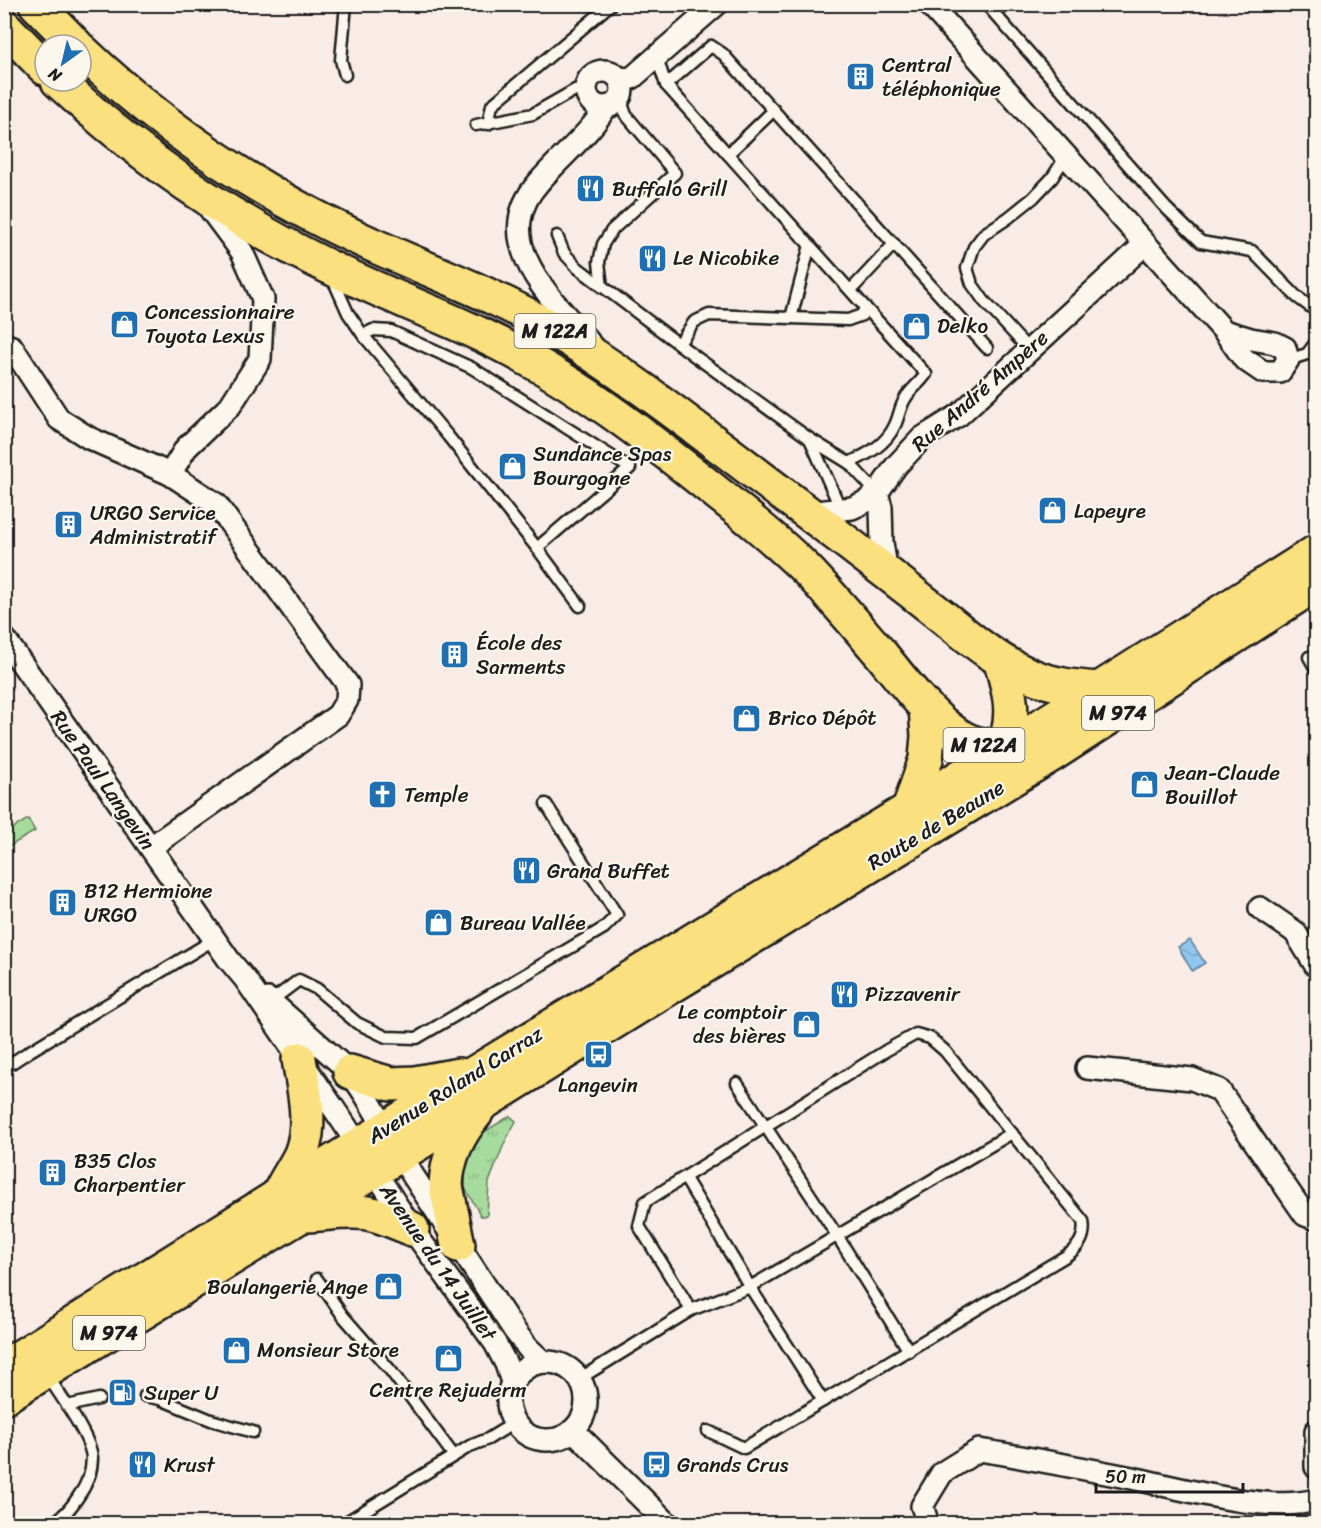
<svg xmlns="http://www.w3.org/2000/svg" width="1321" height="1528" font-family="Sriracha,sans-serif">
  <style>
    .grass { fill: url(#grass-tufts); stroke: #617c5c; stroke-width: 1.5 }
    .park { fill: #a6db9d; stroke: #617c5c; stroke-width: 1.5 }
    .water { fill: url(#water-waves); stroke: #62829b; stroke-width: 1.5 }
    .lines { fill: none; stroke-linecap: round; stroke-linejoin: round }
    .service-casing { stroke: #1c1c1c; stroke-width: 15 }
    .minor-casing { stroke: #1c1c1c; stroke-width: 26 }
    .primary-casing { stroke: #1c1c1c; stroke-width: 38 }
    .service { stroke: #fbf7ec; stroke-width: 10 }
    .minor { stroke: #fbf7ec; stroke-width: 21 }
    .primary { stroke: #fbe080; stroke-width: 33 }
    .labels { text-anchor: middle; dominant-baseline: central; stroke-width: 4.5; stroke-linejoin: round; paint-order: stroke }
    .shield { fill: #fbf7ec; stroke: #5f5e5a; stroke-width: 1.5 }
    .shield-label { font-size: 20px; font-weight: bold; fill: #1c1c1c }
    .poi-label { font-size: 21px; fill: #1c1c1c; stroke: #fbf7ec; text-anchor: start }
    .street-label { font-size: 21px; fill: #1c1c1c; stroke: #fbf7ec }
  </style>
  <defs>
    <pattern id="grass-tufts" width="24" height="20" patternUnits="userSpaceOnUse" patternTransform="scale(1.5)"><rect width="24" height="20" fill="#a6db9d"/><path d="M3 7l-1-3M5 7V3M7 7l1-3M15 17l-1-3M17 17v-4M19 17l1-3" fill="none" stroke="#8ebb87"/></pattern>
    <pattern id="water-waves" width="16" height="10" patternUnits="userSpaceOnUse" patternTransform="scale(1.5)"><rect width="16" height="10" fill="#91c6ef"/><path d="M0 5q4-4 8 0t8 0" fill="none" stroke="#7caacc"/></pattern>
  </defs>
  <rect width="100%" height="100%" fill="#f9ebe5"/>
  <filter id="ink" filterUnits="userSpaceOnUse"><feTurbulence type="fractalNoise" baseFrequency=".0167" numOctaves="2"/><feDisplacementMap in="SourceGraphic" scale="12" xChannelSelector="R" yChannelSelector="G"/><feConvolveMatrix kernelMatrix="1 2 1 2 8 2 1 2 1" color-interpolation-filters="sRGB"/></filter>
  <g filter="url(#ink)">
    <!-- grass -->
    <path class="grass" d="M510 1116 516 1121 504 1144 489 1182 487 1216H481L465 1188V1167L473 1145 484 1132Z"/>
    <!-- park -->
    <path class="park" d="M28 819 35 831 5 849V833Z"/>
    <!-- water -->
    <path class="water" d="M1190 940 1205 963 1192 971 1178 947Z"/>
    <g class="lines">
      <defs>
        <g id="service">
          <path d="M986 4 1166 208 1201 242 1252 251 1297 297 1316 311"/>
          <path d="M657 58 666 85 865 307 862 315 848 320 709 315 694 322 679 344"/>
          <path d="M345 75 341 60 346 4"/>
          <path d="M666 85 711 46 723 54 987 348"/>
          <path d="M488 124 492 105 611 4"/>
          <path d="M476 125 533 114 575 90 585 88"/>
          <path d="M728 154 774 110"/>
          <path d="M557 236 564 253 578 268 696 357 810 439 849 463 877 493"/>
          <path d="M332 277 348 313 363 335 448 436 537 548 580 606"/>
          <path d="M602 287 599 262 603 244 612 230 675 173 626 115 620 98"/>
          <path d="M851 290 894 244"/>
          <path d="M791 318 810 245"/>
          <path d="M363 335 373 330 391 331 472 368 630 468 537 548"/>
          <path d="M1029 350 984 301 972 284 967 268 974 247 984 234 1008 218 1033 198 1052 178 1066 156"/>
          <path d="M1288 360 1307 354 1316 342"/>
          <path d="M810 439 841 510"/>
          <path d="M849 463C868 454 886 445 895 425 899 417 900 407 905 399 910 390 920 383 926 374L865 307"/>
          <path d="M1309 657 1316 669"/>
          <path d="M271 1001 299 980 317 989 357 1023 386 1037 417 1038 604 928 617 915 546 804"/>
          <path d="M4 1068 30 1051 215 939"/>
          <path d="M737 1083 838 1237 909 1351"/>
          <path d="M685 1178 750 1287 823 1401"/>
          <path d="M317 1279 343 1316 391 1371 454 1456"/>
          <path d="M691 1310 639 1226 645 1202 887 1050 916 1034 930 1038 945 1051 1083 1221C1086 1237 1079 1247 1066 1256L744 1448 708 1431"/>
          <path d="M47 1375C59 1394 91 1437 92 1458 92 1472 86 1486 78 1497 70 1509 64 1516 52 1524"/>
          <path d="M579 1379 691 1310 750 1287 1012 1133"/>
          <path d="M145 1396 160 1399 211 1420 253 1432"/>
          <path d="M67 1406 99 1399"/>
          <path d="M343 1524 470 1446 488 1439 514 1423"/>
        </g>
        <g id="minor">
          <path d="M929 4 1224 331 1244 359 1263 372H1280L1288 360 1285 348 1275 343 1251 339 1224 331"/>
          <circle cx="604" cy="89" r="18"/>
          <path d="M619 79 632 78 717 4"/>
          <path d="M589 342C551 298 487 240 539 182 561 156 588 136 606 107"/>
          <path d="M4 344 12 347 59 419 89 438 170 474 216 504 348 685 347 700 338 715 151 847"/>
          <path d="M170 474 186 448 230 406 260 359 263 299 242 252 207 205"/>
          <path d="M877 493 881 507 882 543 887 573"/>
          <path d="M808 513 852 508 867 501 877 493 896 466 922 438 959 415 1145 244"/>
          <path d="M4 638 229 960 245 979 343 1122 412 1229 495 1343 506 1364 512 1382"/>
          <path d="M1260 908 1295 932 1316 966"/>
          <path d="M268 999 350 1072 366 1096 408 1168 514 1330 528 1348 543 1362"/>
          <path d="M1087 1068 1192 1079 1219 1090 1305 1215 1316 1219"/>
          <circle cx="547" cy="1401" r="39"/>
          <path d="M573 1430 668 1524"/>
          <path d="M1316 1431V1467"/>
          <path d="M928 1524 922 1506 942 1473 979 1450C1030 1458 1081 1468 1132 1478 1182 1489 1268 1513 1316 1500"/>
        </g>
        <g id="primary">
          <path d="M36 4 76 45"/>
          <path d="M4 26 45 68"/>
          <path d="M81 50C164 129 258 192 362 240 424 269 490 292 549 327 636 379 715 444 796 504 842 538 887 573 932 608 964 633 994 661 1032 676 1053 685 1075 687 1097 689"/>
          <path d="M58 81C138 156 228 218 327 266 392 298 462 322 526 358 585 390 640 432 692 473 731 504 771 535 806 569 832 596 856 625 881 654 902 680 938 728 969 741 984 747 1000 747 1016 750"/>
          <path d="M1001 662C1013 702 1015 718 1001 759"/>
          <path d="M909 809 926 759 928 736 926 707"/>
          <path d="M350 1072 391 1084 415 1083 459 1075"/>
          <path d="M280 1192C286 1179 295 1167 301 1154 313 1123 304 1090 299 1059"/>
          <path d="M307 1215C327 1214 348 1210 368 1213 383 1216 398 1223 412 1229"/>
          <path d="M458 1245 446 1186C447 1157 458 1135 476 1113"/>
          <path d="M4 1367 476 1072 909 809 1316 552"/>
          <path d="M4 1397 374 1171 662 992 1053 754 1316 584"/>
        </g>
      </defs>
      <!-- service casing -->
      <use href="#service" class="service-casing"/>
      <!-- minor casing -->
      <use href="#minor" class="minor-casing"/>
      <!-- primary casing -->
      <use href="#primary" class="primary-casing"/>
      <!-- service -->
      <use href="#service" class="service"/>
      <!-- minor -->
      <use href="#minor" class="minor"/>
      <!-- primary -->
      <use href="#primary" class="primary"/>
    </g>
  </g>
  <!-- icons -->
  <defs>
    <symbol id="building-square" viewBox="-11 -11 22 22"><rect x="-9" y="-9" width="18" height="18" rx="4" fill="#1f6fb2" stroke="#fbf7ec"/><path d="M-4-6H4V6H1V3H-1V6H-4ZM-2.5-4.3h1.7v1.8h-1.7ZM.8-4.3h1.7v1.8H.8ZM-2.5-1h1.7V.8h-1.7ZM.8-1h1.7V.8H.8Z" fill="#fff"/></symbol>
    <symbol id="restaurant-square" viewBox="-11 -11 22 22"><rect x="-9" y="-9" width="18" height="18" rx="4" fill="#1f6fb2" stroke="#fbf7ec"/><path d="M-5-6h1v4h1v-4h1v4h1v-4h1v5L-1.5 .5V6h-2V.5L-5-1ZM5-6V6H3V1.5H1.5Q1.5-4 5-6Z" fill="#fff"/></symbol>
    <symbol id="shop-square" viewBox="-11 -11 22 22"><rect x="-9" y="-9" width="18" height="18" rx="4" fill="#1f6fb2" stroke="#fbf7ec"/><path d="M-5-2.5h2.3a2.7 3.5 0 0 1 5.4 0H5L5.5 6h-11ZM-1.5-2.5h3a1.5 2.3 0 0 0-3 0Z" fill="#fff"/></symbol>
    <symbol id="church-square" viewBox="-11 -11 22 22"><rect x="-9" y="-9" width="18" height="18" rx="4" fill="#1f6fb2" stroke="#fbf7ec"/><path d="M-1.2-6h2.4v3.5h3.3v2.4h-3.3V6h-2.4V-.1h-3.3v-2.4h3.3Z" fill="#fff"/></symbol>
    <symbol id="bus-square" viewBox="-11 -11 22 22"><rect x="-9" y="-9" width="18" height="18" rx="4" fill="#1f6fb2" stroke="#fbf7ec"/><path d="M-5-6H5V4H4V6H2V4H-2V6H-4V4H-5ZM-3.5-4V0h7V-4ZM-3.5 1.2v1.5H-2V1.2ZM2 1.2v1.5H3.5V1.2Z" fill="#fff"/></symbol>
    <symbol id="fuel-square" viewBox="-11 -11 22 22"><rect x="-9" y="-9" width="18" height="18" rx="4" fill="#1f6fb2" stroke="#fbf7ec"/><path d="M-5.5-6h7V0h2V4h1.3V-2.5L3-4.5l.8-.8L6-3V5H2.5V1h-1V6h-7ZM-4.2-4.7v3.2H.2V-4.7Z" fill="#fff"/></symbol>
  </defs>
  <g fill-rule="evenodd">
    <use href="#building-square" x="844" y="60" width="33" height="33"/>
    <use href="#restaurant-square" x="574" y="172" width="33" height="33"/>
    <use href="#restaurant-square" x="636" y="242" width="33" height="33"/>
    <use href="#shop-square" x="108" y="308" width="33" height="33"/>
    <use href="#shop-square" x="900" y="310" width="33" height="33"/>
    <use href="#shop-square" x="496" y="450" width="33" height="33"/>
    <use href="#shop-square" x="1036" y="494" width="33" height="33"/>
    <use href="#building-square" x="52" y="508" width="33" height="33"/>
    <use href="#building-square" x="438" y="638" width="33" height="33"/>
    <use href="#shop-square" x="730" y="702" width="33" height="33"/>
    <use href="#shop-square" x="1128" y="768" width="33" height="33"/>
    <use href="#church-square" x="366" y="778" width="33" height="33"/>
    <use href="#restaurant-square" x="510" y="854" width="33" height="33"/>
    <use href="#building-square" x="46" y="886" width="33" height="33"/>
    <use href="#shop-square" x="422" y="906" width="33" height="33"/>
    <use href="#restaurant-square" x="828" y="978" width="33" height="33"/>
    <use href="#shop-square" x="790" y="1008" width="33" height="33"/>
    <use href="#bus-square" x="582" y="1038" width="33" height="33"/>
    <use href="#building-square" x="36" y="1156" width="33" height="33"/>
    <use href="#shop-square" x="372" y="1270" width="33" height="33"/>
    <use href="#shop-square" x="220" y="1334" width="33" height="33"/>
    <use href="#shop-square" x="432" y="1342" width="33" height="33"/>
    <use href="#fuel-square" x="106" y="1376" width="33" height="33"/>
    <use href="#restaurant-square" x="126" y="1448" width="33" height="33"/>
    <use href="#bus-square" x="640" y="1448" width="33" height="33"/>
  </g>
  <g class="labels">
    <!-- shield labels -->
    <g class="shield">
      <rect x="514.5" y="314" width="81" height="34" rx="4.5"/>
      <rect x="1082" y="696" width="72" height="34" rx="4.5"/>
      <rect x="943.5" y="728" width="81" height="34" rx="4.5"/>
      <rect x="73" y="1316" width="72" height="34" rx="4.5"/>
    </g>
    <g class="shield-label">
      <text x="555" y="331">M 122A</text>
      <text x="1118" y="713">M 974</text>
      <text x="984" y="745">M 122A</text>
      <text x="109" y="1333">M 974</text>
    </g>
    <!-- poi labels -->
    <g class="poi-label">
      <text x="882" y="65">Central<tspan x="882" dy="24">téléphonique</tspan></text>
      <text x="612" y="189">Buffalo Grill</text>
      <text x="673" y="258">Le Nicobike</text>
      <text x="145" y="312">Concessionnaire<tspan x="145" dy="24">Toyota Lexus</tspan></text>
      <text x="937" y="326">Delko</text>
      <text x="533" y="454">Sundance Spas<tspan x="533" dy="24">Bourgogne</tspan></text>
      <text x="1074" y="511">Lapeyre</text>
      <text x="90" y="513">URGO Service<tspan x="90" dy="24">Administratif</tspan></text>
      <text x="476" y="643">École des<tspan x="476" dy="24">Sarments</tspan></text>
      <text x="768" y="718">Brico Dépôt</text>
      <text x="1165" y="773">Jean-Claude<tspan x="1165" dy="24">Bouillot</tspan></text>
      <text x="404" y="795">Temple</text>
      <text x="547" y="871">Grand Buffet</text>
      <text x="84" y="891">B12 Hermione<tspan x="84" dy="24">URGO</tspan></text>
      <text x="460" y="923">Bureau Vallée</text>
      <text x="865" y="994">Pizzavenir</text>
      <text x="786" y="1012" text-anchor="end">Le comptoir<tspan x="786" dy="24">des bières</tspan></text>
      <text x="598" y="1085" text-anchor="middle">Langevin</text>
      <text x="74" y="1161">B35 Clos<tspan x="74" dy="24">Charpentier</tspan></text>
      <text x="368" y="1287" text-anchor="end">Boulangerie Ange</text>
      <text x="257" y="1350">Monsieur Store</text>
      <text x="448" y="1390" text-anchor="middle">Centre Rejuderm</text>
      <text x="144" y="1393">Super U</text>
      <text x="164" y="1465">Krust</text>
      <text x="677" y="1465">Grands Crus</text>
    </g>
    <!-- street labels -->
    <g class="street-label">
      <text transform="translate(980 391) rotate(-41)">Rue André Ampère</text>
      <text transform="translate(103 780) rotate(55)">Rue Paul Langevin</text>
      <text transform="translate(936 825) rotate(-31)">Route de Beaune</text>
      <text transform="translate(455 1085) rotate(-32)">Avenue Roland Carraz</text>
      <text transform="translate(438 1262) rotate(55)">Avenue du 14 Juillet</text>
    </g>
  </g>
  <!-- margin -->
  <rect width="1321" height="1528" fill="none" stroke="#fbf7ec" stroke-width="24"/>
  <rect x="12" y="12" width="1297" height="1504" fill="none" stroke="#1c1c1c" stroke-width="2" filter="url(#ink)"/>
  <!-- north arrow -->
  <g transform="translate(63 63) rotate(214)"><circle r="28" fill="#fbf7ec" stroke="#a29f99" stroke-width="1.5"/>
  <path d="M0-4.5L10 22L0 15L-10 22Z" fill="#1f6fb2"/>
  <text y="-9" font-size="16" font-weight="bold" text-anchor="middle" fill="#1c1c1c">N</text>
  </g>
  <!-- scale -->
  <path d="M1096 1483v9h147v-9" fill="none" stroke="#1c1c1c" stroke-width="3"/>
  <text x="1105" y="1483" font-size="18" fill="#1c1c1c" stroke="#fbf7ec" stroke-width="4.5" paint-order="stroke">50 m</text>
</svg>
